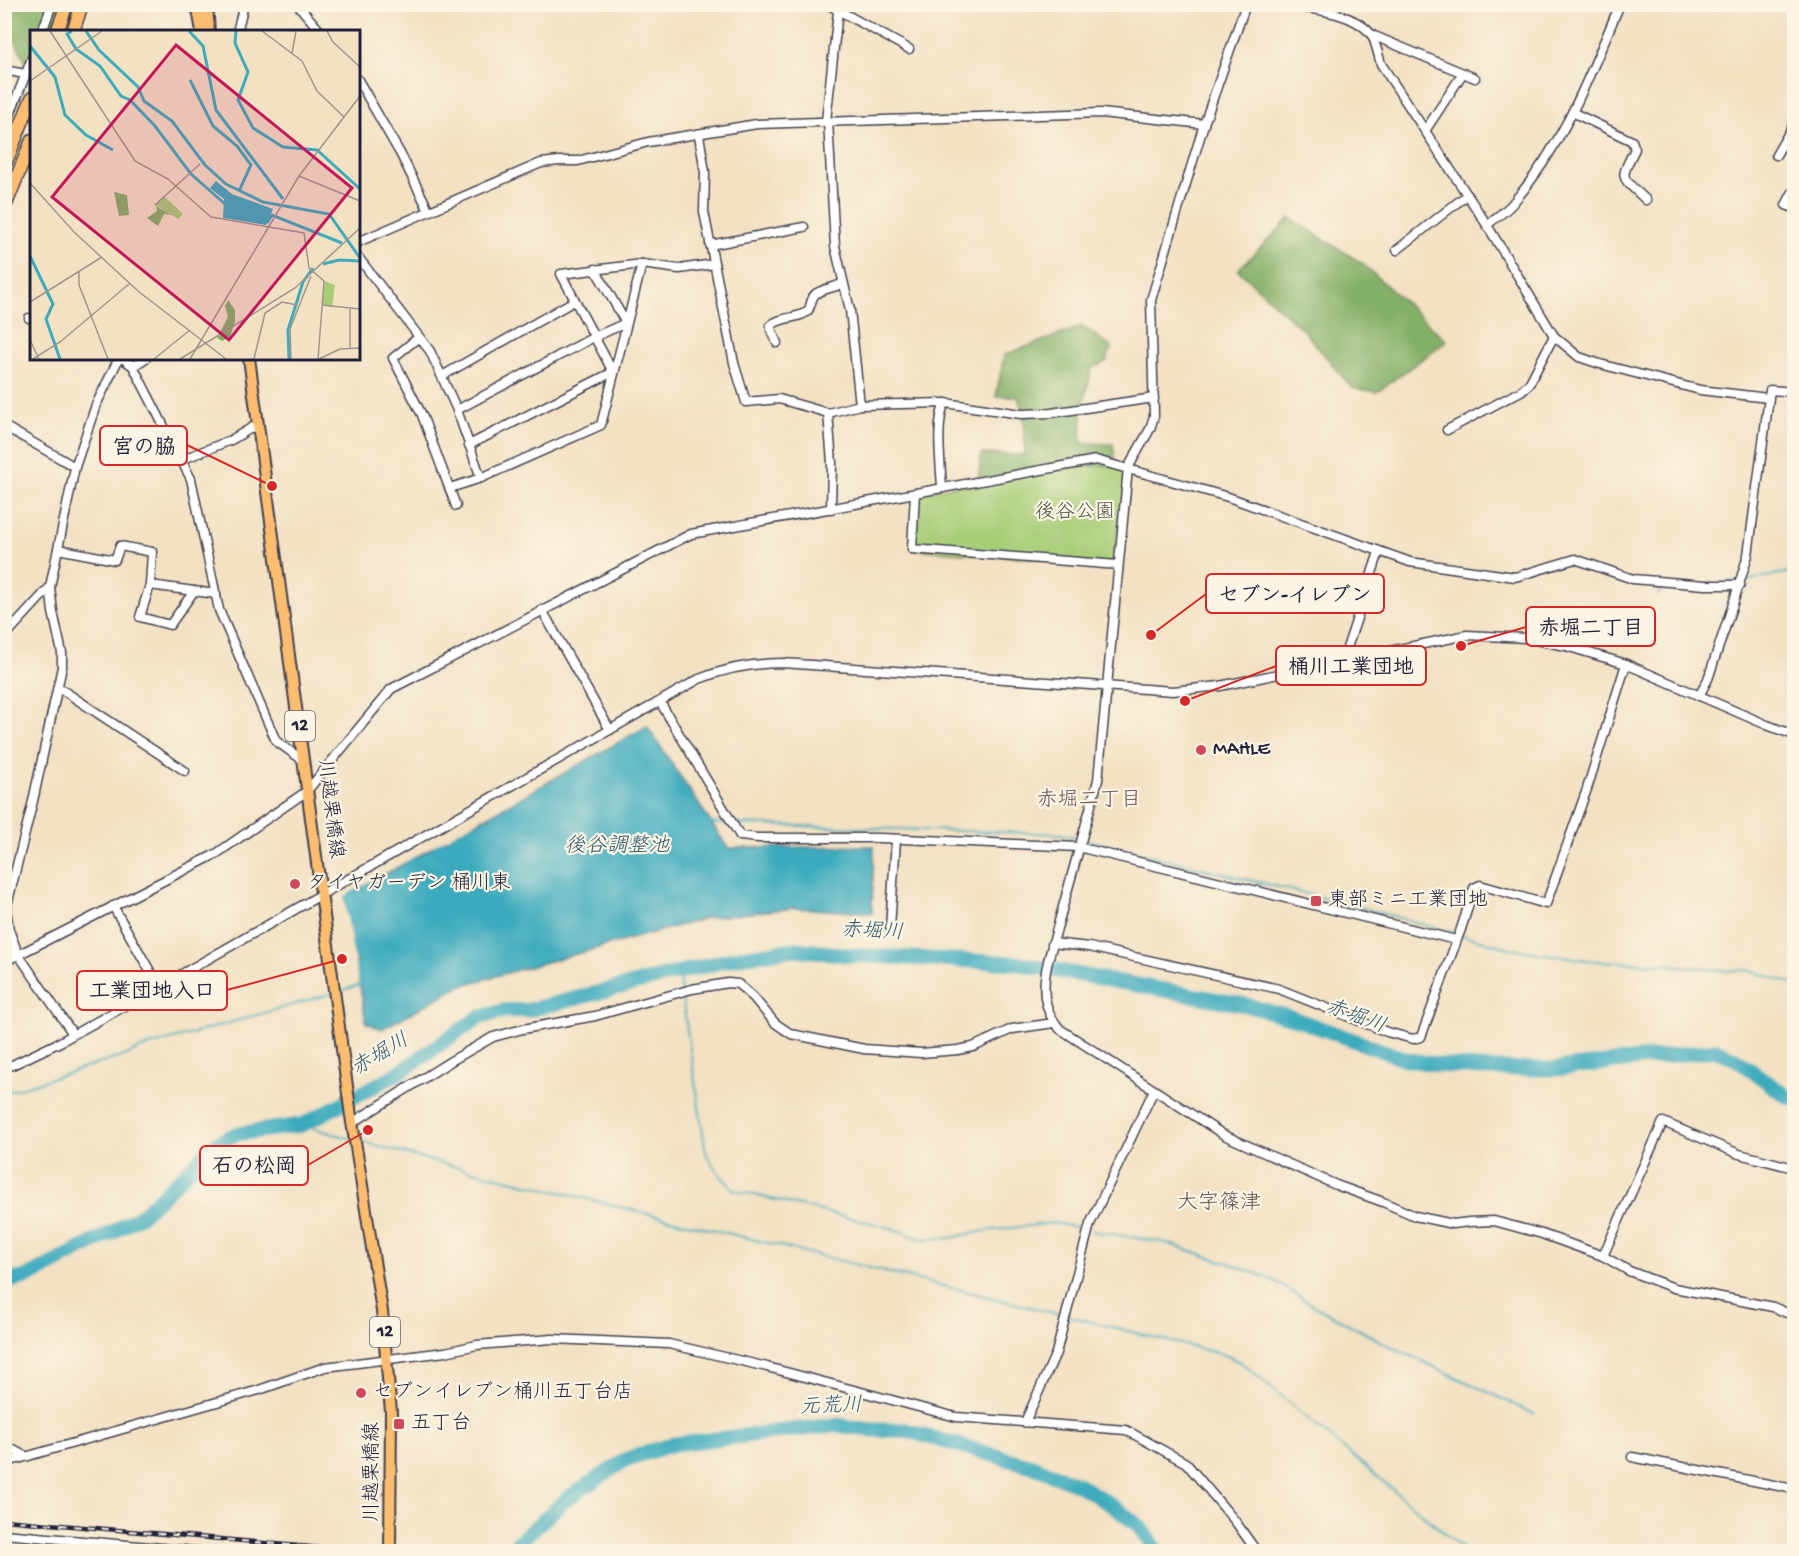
<svg xmlns="http://www.w3.org/2000/svg" width="1799" height="1556" font-family="'Gochi Hand','Klee One',sans-serif">
  <style>
    .green { fill: #a7cd77; stroke: #647859; stroke-width: 1.5 }
    .forest { fill: #85b068; stroke: #546952; stroke-width: 1.5 }
    .water { fill: #3eabbd; stroke: #30667c; stroke-width: 1.5 }
    .lines { fill: none; stroke-linecap: round; stroke-linejoin: round }
    .stream { stroke: #3eabbd; stroke-width: 2 }
    .river { stroke: #3eabbd; stroke-width: 15 }
    .minor-casing { stroke: #413f4f; stroke-width: 11 }
    .major-casing { stroke: #413f4f; stroke-width: 14 }
    .highway-casing { stroke: #413f4f; stroke-width: 15 }
    .minor { stroke: #fff; stroke-width: 8 }
    .major { stroke: #fcbd6f; stroke-width: 10 }
    .highway { stroke: #fcbd6f; stroke-width: 12 }
    .rail-casing { stroke: #22223b; stroke-width: 4.5 }
    .rail { stroke: #fcf5e5; stroke-width: 2; stroke-dasharray: 7; stroke-linecap: butt }
    .poi-dot { fill: #d1495b; stroke: #fcf5e5; stroke-width: 2 }
    .labels { text-anchor: middle; dominant-baseline: central; stroke-width: 4.5; stroke-linejoin: round; paint-order: stroke }
    .shield { fill: #fcf5e5; stroke: #63616e; stroke-width: 1.5 }
    .shield-label { font-size: 18px; font-weight: bold; fill: #22223b }
    .park-label { font-size: 20px; fill: #4a554d; stroke: #fcf5e5 }
    .poi-label { font-size: 20px; fill: #22223b; stroke: #fcf5e5; text-anchor: start }
    .street-label { font-size: 20px; fill: #22223b; stroke: #fcf5e5 }
    .neighbourhood-label { font-size: 21px; fill: #685355; stroke: #fcf5e5 }
    .water-label { font-size: 21px; font-style: italic; fill: #2d596f; stroke: #fcf5e5 }
    .inset-river { fill: none; stroke: #3eabbd; stroke-width: 3 }
    .inset-road { fill: none; stroke: #9f958d; stroke-width: 1.5 }
    .view { fill: #c2185b; fill-opacity: 0.15; stroke: #c2185b; stroke-width: 3 }
    .inset-edge { fill: none; stroke: #22223b; stroke-width: 3 }
    .leader { fill: none; stroke: #d62828; stroke-width: 2 }
    .callout-dot { fill: #d62828; stroke: #fcf5e5; stroke-width: 2 }
    .callout { fill: #fcf5e5; stroke: #d62828; stroke-width: 2 }
    .callout-label { font-size: 21px; text-anchor: middle; font-weight: bold; fill: #22223b }
  </style>
  <rect width="100%" height="100%" fill="#fcf5e5"/>
  <filter id="ink" filterUnits="userSpaceOnUse"><feTurbulence type="fractalNoise" baseFrequency=".0167" numOctaves="2"/><feDisplacementMap in="SourceGraphic" scale="12" xChannelSelector="R" yChannelSelector="G"/><feConvolveMatrix kernelMatrix="1 2 1 2 8 2 1 2 1" color-interpolation-filters="sRGB"/></filter>
  <filter id="wash" filterUnits="userSpaceOnUse"><feTurbulence type="fractalNoise" baseFrequency=".008" numOctaves="4" result="noise"/><feDisplacementMap in="SourceGraphic" scale="24" xChannelSelector="R" yChannelSelector="G"/><feGaussianBlur stdDeviation="1.35" result="paint"/><feColorMatrix in="noise" values="0 0 0 0 0 0 0 0 0 0 0 0 0 0 0 0 0 1.4 0 .05"/><feComposite in="paint" operator="in"/></filter>
  <g filter="url(#wash)">
    <rect width="100%" height="100%" fill="#f3e1c3"/>
    <!-- green -->
    <path class="green" d="M1096 460 1128 468 1118 565 912 549 915 493Z"/>
    <!-- forest -->
    <g class="forest">
      <path d="M18 5H70L66 19 71 31 32 32 31 74 9 27Z"/>
      <path d="M1290 218 1362 263 1447 341 1377 392 1352 388 1305 332 1238 270Z"/>
      <path d="M1083 326 1111 347 1107 361 1092 368 1082 410 1081 443 1113 444 1116 465 1048 468 978 481 981 454 1025 455 1024 417 1018 397 996 396 1004 355Z"/>
    </g>
    <!-- water -->
    <path class="water" d="M647 726 728 848 874 846 872 913 794 908 707 918 460 986 382 1029 366 1023 345 897Z"/>
    <g class="lines">
      <!-- stream -->
      <g class="stream">
        <path d="M1729 581H1745L1794 571"/>
        <path d="M1658 596 1662 584"/>
        <path d="M709 823 730 824"/>
        <path d="M736 824 1061 834 1348 904 1455 933"/>
        <path d="M449 838 473 824"/>
        <path d="M433 847 444 841"/>
        <path d="M405 863 415 857"/>
        <path d="M363 886 373 880"/>
        <path d="M1461 935 1517 950 1594 961 1662 964 1729 971 1748 970 1794 984"/>
        <path d="M355 959 345 897 358 889"/>
        <path d="M678 971 706 1153 720 1175 734 1190 891 1228 921 1239 950 1238 984 1231 1054 1223 1085 1229"/>
        <path d="M339 991 360 985 356 965"/>
        <path d="M4 1093 124 1056 142 1048 330 994"/>
        <path d="M302 1125 352 1139"/>
        <path d="M360 1141 428 1160 1062 1315"/>
        <path d="M1091 1231 1163 1242 1228 1263 1273 1280 1316 1307 1388 1345 1534 1414"/>
        <path d="M1068 1316 1225 1355 1242 1363 1467 1552"/>
      </g>
      <!-- river -->
      <g class="river">
        <path d="M4 1277 14 1280 29 1276 113 1232 143 1214 217 1143 236 1134 302 1125 397 1074 478 1018 503 1011 529 1010 740 957 795 949 848 955 1015 963 1246 1005 1293 1018 1405 1059 1439 1065 1489 1069H1556L1716 1050 1737 1060 1785 1095 1794 1099"/>
        <path d="M507 1552 568 1498 627 1459 674 1444 836 1425 871 1430H905L1032 1466 1079 1485 1113 1506 1139 1526 1153 1544 1156 1552"/>
      </g>
    </g>
  </g>
  <g filter="url(#ink)">
    <g class="lines">
      <defs>
        <g id="minor">
          <path d="M297 4 321 32"/>
          <path d="M827 4 909 49"/>
          <path d="M1246 4 1204 124 1151 300 1154 416 1150 429 1128 468 1098 780 1048 961C1042 987 1042 1009 1060 1029L1224 1135 1336 1185 1383 1202 1415 1216 1453 1224 1469 1222 1494 1221 1542 1234 1603 1256 1629 1271 1674 1288 1773 1307 1794 1316"/>
          <path d="M1279 4C1308 9 1351 10 1371 34 1374 37 1379 57 1381 64L1487 225 1554 336 1579 357 1600 364 1700 390 1768 398"/>
          <path d="M42 32 52 4"/>
          <path d="M237 32 244 4"/>
          <path d="M1372 35 1475 78"/>
          <path d="M4 70 25 74"/>
          <path d="M358 80 401 155 429 211"/>
          <path d="M1574 113 1632 141 1635 149C1619 181 1620 175 1646 200"/>
          <path d="M826 121 838 11"/>
          <path d="M828 121 835 246 850 310 860 405"/>
          <path d="M4 130 32 58"/>
          <path d="M1425 131 1463 73"/>
          <path d="M699 135 705 172 704 212 734 363 746 402 779 399 828 413"/>
          <path d="M1776 155 1794 124"/>
          <path d="M1794 190 1786 205 1794 208"/>
          <path d="M1487 225C1495 218 1505 212 1512 204 1563 146 1590 75 1620 4"/>
          <path d="M358 242 541 163 559 161H578L648 142 757 124 1101 113 1204 124"/>
          <path d="M710 245 804 227"/>
          <path d="M1397 250 1467 195"/>
          <path d="M358 257 430 351 457 410 481 478"/>
          <path d="M642 264 679 269 714 264"/>
          <path d="M29 318 32 319"/>
          <path d="M419 337 393 358 422 415 456 506"/>
          <path d="M777 343 770 326C779 317 795 319 805 313 813 309 809 297 817 293 825 288 835 288 843 283"/>
          <path d="M122 358 133 366 191 479 219 610 276 741 304 761"/>
          <path d="M133 366 146 358"/>
          <path d="M442 376 574 301"/>
          <path d="M457 410 594 337 626 323 595 269"/>
          <path d="M4 426 75 467"/>
          <path d="M1447 430 1521 391 1529 384 1554 336"/>
          <path d="M469 445 613 372"/>
          <path d="M181 460 231 440 258 424"/>
          <path d="M450 488 481 478 601 425 642 264 561 274 613 372"/>
          <path d="M942 488C941 466 935 422 945 403L1021 414 1051 413 1154 398"/>
          <path d="M915 493 912 549 1118 565"/>
          <path d="M831 509 832 463 828 413 860 405 945 403"/>
          <path d="M58 549 115 560 120 546 152 552 150 585 140 617 170 625 194 591"/>
          <path d="M150 585 216 594"/>
          <path d="M542 610 610 730"/>
          <path d="M4 637 50 587"/>
          <path d="M1343 660 1379 552"/>
          <path d="M58 687 185 771"/>
          <path d="M1699 696 1708 679 1732 607 1748 555 1770 390 1794 392"/>
          <path d="M660 702 740 836 758 838H881L1078 847 1456 940"/>
          <path d="M113 906 159 987"/>
          <path d="M890 927 896 840"/>
          <path d="M1052 943 1089 947 1279 989 1387 1032 1413 1039 1421 1037 1461 929 1474 888 1480 885 1546 904 1587 789 1626 664"/>
          <path d="M4 945 18 954"/>
          <path d="M4 962 216 854 307 791 391 689 691 534 1096 460 1228 497 1410 562 1515 577 1575 559 1633 579 1705 585H1740"/>
          <path d="M73 1034 18 954 9 930 6 909 33 801 62 667V653L53 612 50 587 75 467 96 405 119 358"/>
          <path d="M4 1069 60 1042 159 987 699 679C727 668 752 663 783 663L1173 691 1220 686 1467 635 1525 638 1566 646 1626 664 1767 725 1794 735"/>
          <path d="M352 1123 451 1061 493 1037 523 1029 595 1016 692 989 728 983 738 984 753 997 775 1023 791 1034 864 1049 921 1053 958 1050 973 1047 1012 1029 1054 1023"/>
          <path d="M1603 1256 1663 1122 1739 1154 1794 1168"/>
          <path d="M1025 1422 1056 1353 1090 1224 1154 1090"/>
          <path d="M4 1445 25 1456"/>
          <path d="M1632 1457 1794 1489"/>
          <path d="M4 1463 259 1390 325 1367 445 1352 477 1345 552 1339 669 1344 767 1367 956 1417 1126 1430 1186 1463 1235 1521 1257 1552"/>
          <path d="M4 1534 206 1552"/>
        </g>
        <g id="major">
          <path d="M197 4 202 32"/>
          <path d="M207 4 209 32"/>
          <path d="M249 358 351 1116 382 1311 391 1412 390 1552"/>
        </g>
        <g id="highway">
          <path d="M57 32 67 4"/>
          <path d="M73 32 82 4"/>
          <path d="M4 167 32 98"/>
          <path d="M4 209 32 140"/>
        </g>
      </defs>
      <!-- minor casing -->
      <use href="#minor" class="minor-casing"/>
      <!-- major casing -->
      <use href="#major" class="major-casing"/>
      <!-- highway casing -->
      <use href="#highway" class="highway-casing"/>
      <!-- minor -->
      <use href="#minor" class="minor"/>
      <!-- major -->
      <use href="#major" class="major"/>
      <!-- highway -->
      <use href="#highway" class="highway"/>
      <defs>
        <path id="rail" d="M4 1520 367 1552"/>
      </defs>
      <!-- rail casing -->
      <use href="#rail" class="rail-casing"/>
      <!-- rail -->
      <use href="#rail" class="rail"/>
    </g>
  </g>
  <!-- markers -->
  <g class="poi-dot">
    <circle cx="1201" cy="750" r="6"/>
    <circle cx="295" cy="884" r="6"/>
    <rect x="1310" y="895" width="12" height="12" rx="3"/>
    <circle cx="361" cy="1393" r="6"/>
    <rect x="393" y="1418" width="12" height="12" rx="3"/>
  </g>
  <g class="labels">
    <!-- shield labels -->
    <g class="shield">
      <rect x="285" y="711" width="30" height="30" rx="4.5"/>
      <rect x="370" y="1317" width="30" height="30" rx="4.5"/>
    </g>
    <g class="shield-label">
      <text x="300" y="726">12</text>
      <text x="385" y="1332">12</text>
    </g>
    <!-- park labels -->
    <g class="park-label">
      <text x="1075" y="513">後谷公園</text>
    </g>
    <!-- poi labels -->
    <g class="poi-label">
      <text x="1213" y="750">MAHLE</text>
      <text x="307" y="884">タイヤガーデン 桶川東</text>
      <text x="1328" y="901">東部ミニ工業団地</text>
      <text x="373" y="1393">セブンイレブン桶川五丁台店</text>
      <text x="411" y="1424">五丁台</text>
    </g>
    <!-- street labels -->
    <g class="street-label">
      <text transform="translate(329 809) rotate(83)">川越栗橋線</text>
      <text transform="translate(373 1472) rotate(-90)">川越栗橋線</text>
    </g>
    <!-- neighbourhood labels -->
    <g class="neighbourhood-label">
      <text x="1089" y="801">赤堀二丁目</text>
      <text x="1219" y="1204">大字篠津</text>
    </g>
    <!-- water labels -->
    <g class="water-label">
      <text x="617" y="847">後谷調整池</text>
      <text transform="translate(872 933) rotate(3)">赤堀川</text>
      <text transform="translate(1355 1018) rotate(20)">赤堀川</text>
      <text transform="translate(381 1056) rotate(-31)">赤堀川</text>
      <text transform="translate(831 1408) rotate(-2)">元荒川</text>
    </g>
  </g>
  <!-- overview -->
  <g transform="translate(30 30)">
    <rect width="330" height="330" fill="#f3e1c3"/>
    <path d="M134 166 153 184 148 189 125 175ZM295 251 305 255 302 277 292 275Z" fill="#a7cd77"/>
    <path d="M84 162 97 165 99 185 89 186ZM126 176 141 185 134 184 128 196 117 188 127 181ZM198 270 205 280V292L200 307 192 311 187 308 198 287 195 276Z" fill="#85b068"/>
    <path d="M186 151 202 164 243 179 236 195 193 188 194 169 180 158Z" fill="#3eabbd"/>
    <path class="inset-river" d="M42 1 37 4 46 19 70 36 91 66 100 70 125 96 161 144 195 174M56 1 69 20 108 57 114 71 142 91 175 135 196 154 233 172 299 184 330 228M159 1 173 16 186 80 253 169M206 1 205 13 218 42 208 70 223 98 253 117 287 120 330 159M0 16 25 47 35 85 56 105 83 120M160 50 183 96 207 116 221 135 209 161M237 193 242 185 312 213M0 226 23 274 16 289 30 329M293 234 309 230 330 231M259 329 258 300 273 252 283 238"/>
    <path class="inset-road" d="M20 1 105 131 138 149 181 187 274 203 279 238 294 251 288 329M232 1 272 31 287 61 314 87M297 1 303 12 330 37M262 23 266 1M0 51 72 1M269 146 330 171M0 153 44 202 108 261 196 329M125 175 170 134M49 241V255L78 329M0 272 72 227M292 275 330 279M0 310 9 329M320 319V279M3 329 30 312 99 254M124 329 160 300M150 329 265 258 330 198M160 329 269 146 330 66M224 329 235 283 252 272 267 275M261 329 260 299 281 246M289 329 310 319 330 318"/>
    <path class="view" d="M146 15 322 158 199 310 22 167Z"/>
    <rect width="330" height="330" class="inset-edge"/>
  </g>
  <!-- callouts -->
  <path class="leader" d="M272 486L187 445M1151 635L1206 594M1461 646L1526 627M1185 701L1276 666M342 959L227 990M368 1130L308 1165"/>
  <g class="callout-dot">
    <circle cx="272" cy="486" r="6"/>
    <circle cx="1151" cy="635" r="6"/>
    <circle cx="1461" cy="646" r="6"/>
    <circle cx="1185" cy="701" r="6"/>
    <circle cx="342" cy="959" r="6"/>
    <circle cx="368" cy="1130" r="6"/>
  </g>
  <g class="callout">
    <rect x="100" y="426" width="87" height="39" rx="6"/>
    <rect x="1206" y="574" width="178" height="39" rx="6"/>
    <rect x="1526" y="607" width="129" height="39" rx="6"/>
    <rect x="1276" y="646" width="150" height="39" rx="6"/>
    <rect x="77" y="971" width="150" height="39" rx="6"/>
    <rect x="200" y="1146" width="108" height="39" rx="6"/>
  </g>
  <g class="callout-label">
    <text x="144" y="453">宮の脇</text>
    <text x="1295" y="601">セブン-イレブン</text>
    <text x="1591" y="634">赤堀二丁目</text>
    <text x="1351" y="673">桶川工業団地</text>
    <text x="152" y="997">工業団地入口</text>
    <text x="254" y="1172">石の松岡</text>
  </g>
  <!-- margin -->
  <rect width="1799" height="1556" fill="none" stroke="#fcf5e5" stroke-width="24"/>
</svg>
